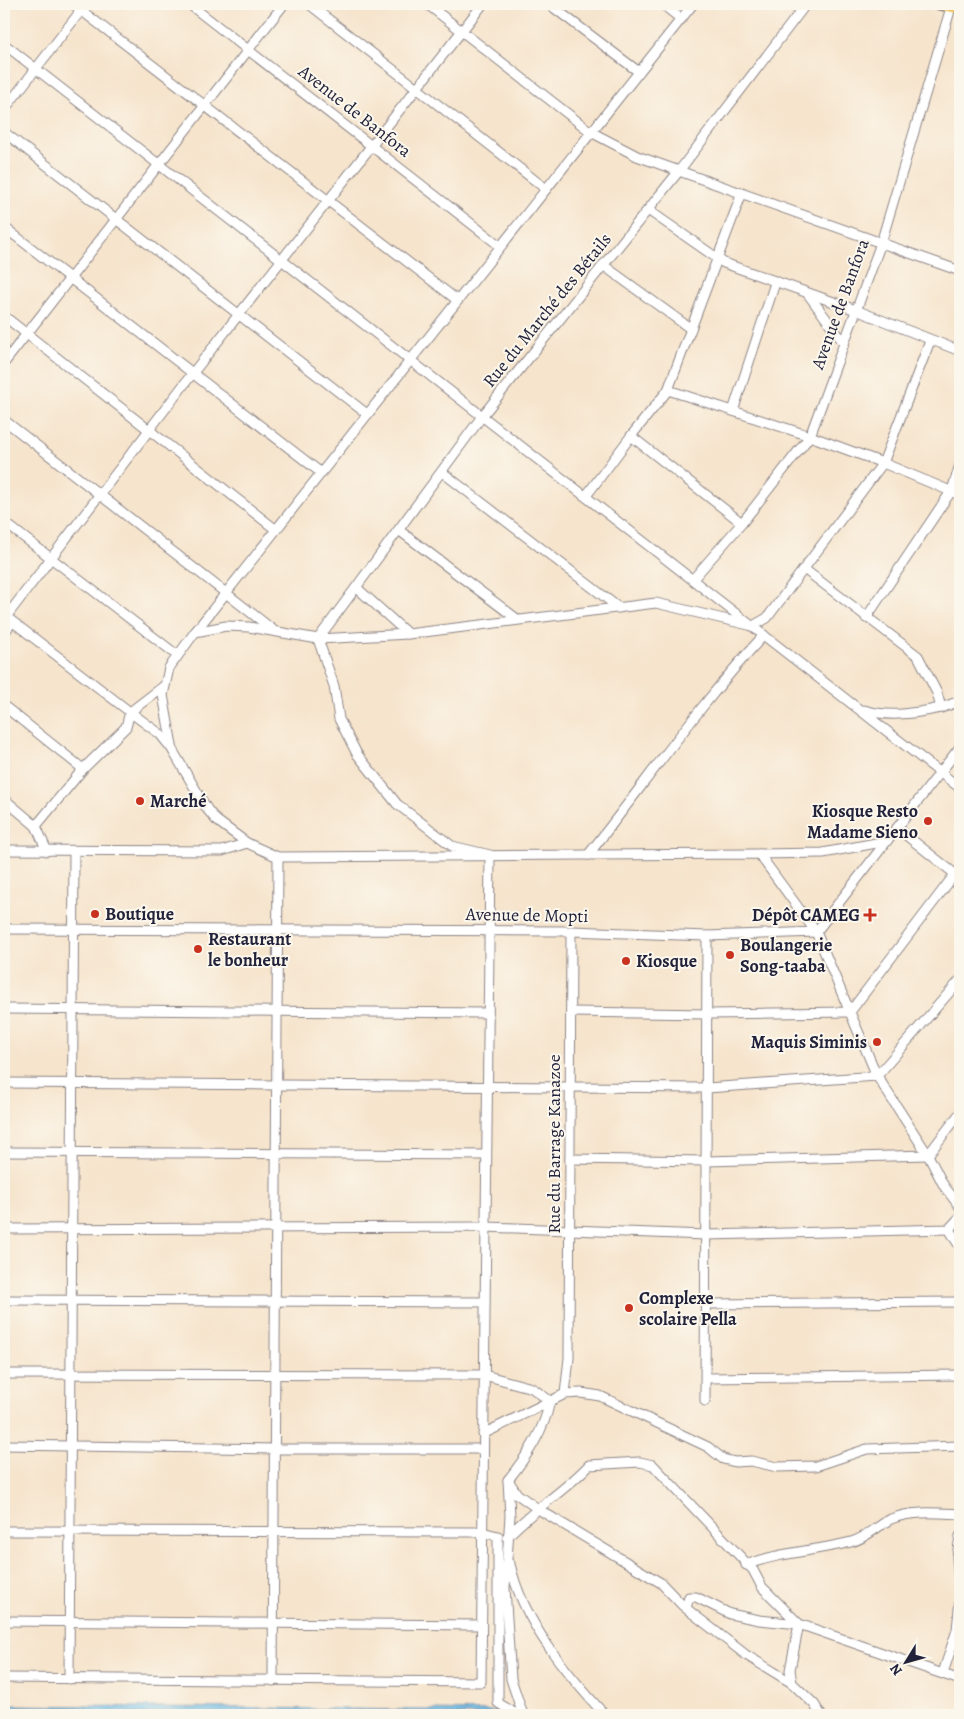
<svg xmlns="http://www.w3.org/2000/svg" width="964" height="1719" font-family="Alegreya,serif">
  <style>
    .water { fill: #65b4df; stroke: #446b8d }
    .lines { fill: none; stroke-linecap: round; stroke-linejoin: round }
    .minor-casing { stroke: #8c8384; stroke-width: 11 }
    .major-casing { stroke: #8c8384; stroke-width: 14 }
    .minor { stroke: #fff; stroke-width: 9 }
    .major { stroke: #eec569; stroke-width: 11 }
    .poi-dot { fill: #c8321e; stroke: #fbf7ec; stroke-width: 2 }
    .labels { text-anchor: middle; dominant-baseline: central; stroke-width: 4; stroke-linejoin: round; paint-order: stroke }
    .street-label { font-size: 18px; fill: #22223b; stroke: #fbf7ec }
    .poi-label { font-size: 18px; font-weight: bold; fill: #22223b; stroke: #fbf7ec; text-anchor: start }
  </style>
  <rect width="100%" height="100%" fill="#fbf7ec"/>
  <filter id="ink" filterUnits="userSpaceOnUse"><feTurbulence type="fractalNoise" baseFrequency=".02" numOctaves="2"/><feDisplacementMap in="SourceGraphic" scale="10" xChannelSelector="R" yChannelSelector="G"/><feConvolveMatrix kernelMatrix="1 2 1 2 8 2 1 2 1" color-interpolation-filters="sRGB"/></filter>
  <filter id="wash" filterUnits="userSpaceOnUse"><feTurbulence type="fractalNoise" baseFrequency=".0096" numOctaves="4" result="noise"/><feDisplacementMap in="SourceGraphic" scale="20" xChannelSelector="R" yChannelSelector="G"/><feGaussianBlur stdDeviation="1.12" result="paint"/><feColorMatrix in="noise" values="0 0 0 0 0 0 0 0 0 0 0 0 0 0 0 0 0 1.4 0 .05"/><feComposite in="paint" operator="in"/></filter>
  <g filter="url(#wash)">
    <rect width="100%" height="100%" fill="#f6e4cc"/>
    <!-- water -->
    <path class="water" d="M4 1705 503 1711V1715H4Z"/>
  </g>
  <g filter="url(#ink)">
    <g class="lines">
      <defs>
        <g id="minor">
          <path d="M73 4 457 300"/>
          <path d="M189 4 500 246"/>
          <path d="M309 4 546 189"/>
          <path d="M427 4 591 132 637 156 960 271"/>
          <path d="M549 4 639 72"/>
          <path d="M662 4 681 19"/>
          <path d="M4 44 960 788"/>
          <path d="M4 110 86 4"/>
          <path d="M4 132 367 414"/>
          <path d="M648 210 724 263 856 310 960 351"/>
          <path d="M4 227 320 472"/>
          <path d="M603 265 691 329"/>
          <path d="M808 294 844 343"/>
          <path d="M4 316 275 529"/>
          <path d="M4 363 284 4"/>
          <path d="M668 390 810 436 883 463 960 495"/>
          <path d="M733 411 775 283"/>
          <path d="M4 420 272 629"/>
          <path d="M631 436 668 390 742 193"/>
          <path d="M442 472 619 608"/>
          <path d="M586 496 631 436 742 523"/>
          <path d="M4 522 177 655"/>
          <path d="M400 531 517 619"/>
          <path d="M804 569 918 656 937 693 941 708C916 713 890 718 864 710"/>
          <path d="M693 579 742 523 810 436 881 243 952 4"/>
          <path d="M357 588 408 634"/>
          <path d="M4 615 130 712 165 685"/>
          <path d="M6 617 192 374 483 4"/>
          <path d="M866 618 952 490 960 465"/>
          <path d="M195 632 693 4"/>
          <path d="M4 633 12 622"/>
          <path d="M4 706 83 769 36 826"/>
          <path d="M941 708 960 701"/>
          <path d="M83 769 126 727 130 712 160 734 172 749"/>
          <path d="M4 799 36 826 47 851"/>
          <path d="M247 843 278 857 759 854 816 932 877 1076 928 1155 944 1186 960 1207"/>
          <path d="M4 850 222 851 247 843 216 820 207 809 173 751 163 695 169 668 195 632 226 626 249 627 318 639 408 634 656 603 753 626 767 618 883 463 930 341"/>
          <path d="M759 854 823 853 887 841"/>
          <path d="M588 855C646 782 700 704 764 635"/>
          <path d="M4 929 571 931 707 936 816 932 960 747"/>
          <path d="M4 1009 488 1013"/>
          <path d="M571 1012 708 1014 850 1012 955 874 897 828"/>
          <path d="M4 1083 707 1088 877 1076 960 980"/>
          <path d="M4 1152 486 1155"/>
          <path d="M570 1159 707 1161 928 1155 960 1113"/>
          <path d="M4 1229 485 1227 706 1235 949 1229 960 1217"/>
          <path d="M949 1229 960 1247"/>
          <path d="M4 1300 485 1302"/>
          <path d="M706 1304 960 1302"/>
          <path d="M4 1374 484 1375 532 1388 550 1401"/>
          <path d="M706 1378 960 1375"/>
          <path d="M565 1394 569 1358 571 931"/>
          <path d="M705 1401 707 936"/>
          <path d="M483 1434 565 1394 581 1393 600 1396 708 1447 723 1459 735 1462 751 1461 777 1467 816 1466 867 1449 960 1446"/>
          <path d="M4 1445 275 1449H483"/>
          <path d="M508 1480 517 1494 538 1509 661 1583 683 1606 746 1655 792 1683 814 1704 821 1715"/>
          <path d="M4 1531 482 1532 498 1536V1703L518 1715"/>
          <path d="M960 1536 957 1557 960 1595"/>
          <path d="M507 1537C532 1510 564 1492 589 1465L640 1462 653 1465 753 1570 762 1587 799 1624"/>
          <path d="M510 1564C523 1622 566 1673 605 1715"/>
          <path d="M746 1565C780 1552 816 1551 851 1542 867 1538 877 1526 891 1519 912 1510 939 1513 960 1514"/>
          <path d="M686 1608 689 1597H696L730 1614 759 1620 799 1624 960 1680"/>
          <path d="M4 1621 481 1625"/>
          <path d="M943 1673 957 1630 960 1599"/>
          <path d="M4 1678 481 1682 490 855 452 846 397 804 357 754 339 719 334 686 318 639 483 415 679 171 806 4"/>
          <path d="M69 1679 74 851"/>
          <path d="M273 1681 278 857"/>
          <path d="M792 1683 790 1670 799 1624"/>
          <path d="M523 1715 511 1679 505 1588 510 1516 508 1480C527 1456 544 1431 550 1401"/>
        </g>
        <path id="major" d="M940 4 960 8"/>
      </defs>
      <!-- minor casing -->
      <use href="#minor" class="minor-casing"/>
      <!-- major casing -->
      <use href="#major" class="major-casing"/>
      <!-- minor -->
      <use href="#minor" class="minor"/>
      <!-- major -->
      <use href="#major" class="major"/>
    </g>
  </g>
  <!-- markers -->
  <g class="poi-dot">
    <circle cx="140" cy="801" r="5"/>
    <circle cx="928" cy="821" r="5"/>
    <circle cx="95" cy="914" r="5"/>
    <path d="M867.5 907.5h5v5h5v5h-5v5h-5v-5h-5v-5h5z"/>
    <circle cx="198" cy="949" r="5"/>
    <circle cx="730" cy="955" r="5"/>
    <circle cx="626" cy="961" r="5"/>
    <circle cx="877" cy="1042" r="5"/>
    <circle cx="629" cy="1308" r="5"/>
  </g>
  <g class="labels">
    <!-- street labels -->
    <g class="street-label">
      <text transform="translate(355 111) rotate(38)">Avenue de Banfora</text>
      <text transform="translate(840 304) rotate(-70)">Avenue de Banfora</text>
      <text transform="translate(547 310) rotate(-51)">Rue du Marché des Bétails</text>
      <text transform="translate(527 915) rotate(1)">Avenue de Mopti</text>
      <text transform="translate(554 1144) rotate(-90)">Rue du Barrage Kanazoe</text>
    </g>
    <!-- poi labels -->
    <g class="poi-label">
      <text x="150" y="801">Marché</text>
      <text x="918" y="811" text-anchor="end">Kiosque Resto<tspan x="918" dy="21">Madame Sieno</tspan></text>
      <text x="105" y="914">Boutique</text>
      <text x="860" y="915" text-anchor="end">Dépôt CAMEG</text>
      <text x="208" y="939">Restaurant<tspan x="208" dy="21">le bonheur</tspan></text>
      <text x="740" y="945">Boulangerie<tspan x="740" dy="21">Song-taaba</tspan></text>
      <text x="636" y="961">Kiosque</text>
      <text x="867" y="1042" text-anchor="end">Maquis Siminis</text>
      <text x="639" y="1298">Complexe<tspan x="639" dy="21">scolaire Pella</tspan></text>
    </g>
  </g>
  <!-- margin -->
  <rect width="964" height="1719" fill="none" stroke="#fbf7ec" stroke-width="20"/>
  <!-- north arrow -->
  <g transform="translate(906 1662) rotate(233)" stroke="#fbf7ec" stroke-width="4" paint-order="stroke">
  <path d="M0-4L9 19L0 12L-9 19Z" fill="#22223b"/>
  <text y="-8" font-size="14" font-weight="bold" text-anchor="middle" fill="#22223b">N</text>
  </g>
</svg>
